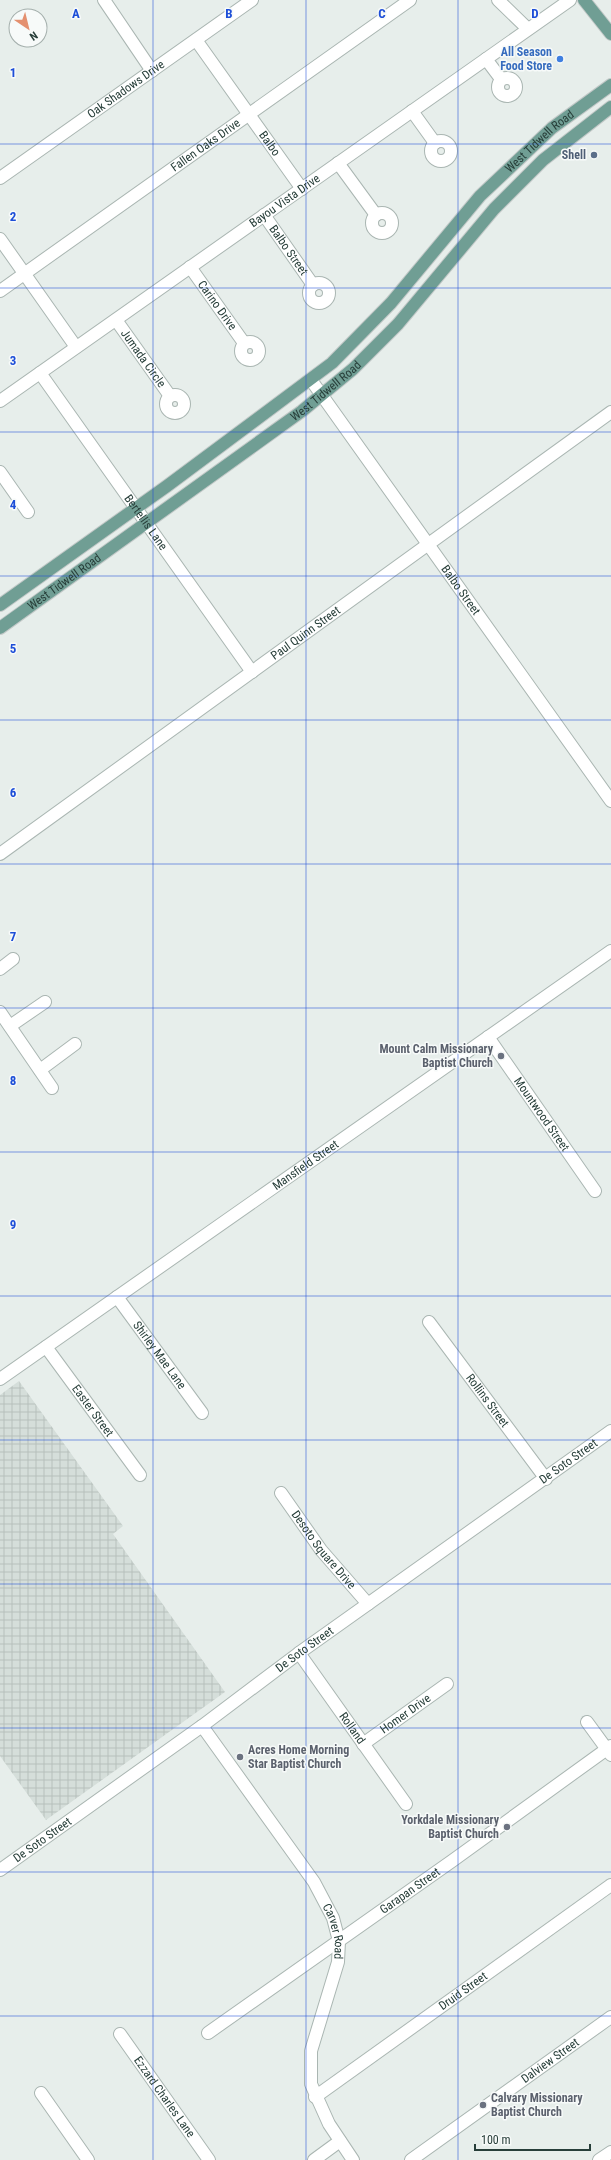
<svg xmlns="http://www.w3.org/2000/svg" width="611" height="2160" font-family="'Roboto Condensed',sans-serif">
  <style>
    .industrial { fill: url(#industrial-grid) }
    .lines { fill: none; stroke-linecap: round; stroke-linejoin: round }
    .minor-casing { stroke: #aab6b2; stroke-width: 14 }
    .major-casing { stroke: #c3c9c8; stroke-width: 14 }
    .minor { stroke: #fff; stroke-width: 12 }
    .major { stroke: #709e94; stroke-width: 12 }
    .grid { fill: none; stroke: #1d4ed8; stroke-width: 1; stroke-opacity: 0.55 }
    .shop-dot { fill: #3f7fe0; stroke: #f7faf9; stroke-width: 1.5 }
    .service-dot { fill: #5c6f8a; stroke: #f7faf9; stroke-width: 1.5 }
    .worship-dot { fill: #6b7280; stroke: #f7faf9; stroke-width: 1.5 }
    .labels { text-anchor: middle; dominant-baseline: central; stroke-width: 3; stroke-linejoin: round; paint-order: stroke }
    .shop-label { font-size: 12px; font-weight: bold; fill: #366cbe; stroke: #f7faf9; text-anchor: end }
    .street-label { font-size: 12px; fill: #273e39; stroke: #f7faf9 }
    .service-label { font-size: 12px; font-weight: bold; fill: #4e5e75; stroke: #f7faf9; text-anchor: end }
    .worship-label { font-size: 12px; font-weight: bold; fill: #5b616d; stroke: #f7faf9; text-anchor: end }
    .grid-label { font-size: 13px; text-anchor: middle; font-weight: bold; fill: #1d4ed8; stroke: #f7faf9; stroke-width: 3; stroke-linejoin: round; paint-order: stroke }
  </style>
  <defs>
    <pattern id="industrial-grid" width="8" height="8" patternUnits="userSpaceOnUse"><rect width="8" height="8" fill="#d5deda"/><path d="M0 4h8M4 0v8" fill="none" stroke="#b7c0bc"/></pattern>
  </defs>
  <rect width="100%" height="100%" fill="#e7eeeb"/>
  <!-- industrial -->
  <path class="industrial" d="M19 1381 123 1526 113 1534 225 1692 46 1820 0 1756V1395Z"/>
  <g class="lines">
    <defs>
      <g id="minor">
        <path d="M104 0 152 71"/>
        <path d="M498 0 528 29"/>
        <path id="s1" d="M196 40 302 189"/>
        <path d="M486 59 501 79"/>
        <circle cx="507" cy="87" r="9"/>
        <path d="M412 111 435 143"/>
        <circle cx="441" cy="151" r="10"/>
        <path d="M338 163 376 215"/>
        <path id="s2" d="M0 178 252 0"/>
        <circle cx="382" cy="223" r="10"/>
        <path id="s3" d="M264 215 313 285"/>
        <path d="M0 239 76 347"/>
        <path id="s4" d="M190 267 244 343"/>
        <circle cx="319" cy="293" r="10"/>
        <path id="s5" d="M0 291 410 0"/>
        <path id="s6" d="M116 320 170 396"/>
        <circle cx="250" cy="351" r="9"/>
        <path id="s7" d="M40 373 252 672"/>
        <path id="s8" d="M311 380 611 801"/>
        <circle cx="175" cy="404" r="9"/>
        <path id="s9" d="M0 401 570 0"/>
        <path d="M0 472 28 512"/>
        <path id="s10" d="M0 854 611 412"/>
        <path d="M0 969 13 959"/>
        <path d="M0 1012 52 1088"/>
        <path d="M10 1026 45 1002"/>
        <path id="s11" d="M488 1037 595 1191"/>
        <path d="M40 1070 75 1044"/>
        <path id="s12" d="M117 1297 202 1413"/>
        <path id="s13" d="M429 1322 546 1479"/>
        <path id="s14" d="M46 1347 140 1475"/>
        <path id="s15" d="M0 1379 611 951"/>
        <path id="s16" d="M281 1493 321 1550 368 1604"/>
        <path id="s17" d="M299 1653 406 1804"/>
        <path d="M587 1722 611 1755"/>
        <path id="s18" d="M202 1726 314 1882 333 1918 339 1941 338 1962 311 2051V2084L329 2124 353 2160"/>
        <path id="s19" d="M363 1744 447 1684"/>
        <path id="s20" d="M0 1870 202 1726 299 1653 611 1431"/>
        <path id="s21" d="M208 2033 452 1861 611 1746"/>
        <path id="s22" d="M120 2034 209 2160"/>
        <path d="M41 2093 88 2160"/>
        <path id="s23" d="M315 2097 611 1885"/>
        <path d="M314 2160 340 2141"/>
        <path id="s24" d="M411 2160 611 2017"/>
        <path d="M599 2160 611 2152"/>
      </g>
      <g id="major">
        <path d="M584 0 611 34"/>
        <path id="s25" d="M0 605 167 486 332 363 391 303 480 196 552 128 611 85"/>
        <path id="s26" d="M0 628 302 411 353 369 398 324 494 209 543 160 611 107"/>
      </g>
    </defs>
    <!-- minor casing -->
    <use href="#minor" class="minor-casing"/>
    <!-- major casing -->
    <use href="#major" class="major-casing"/>
    <!-- minor -->
    <use href="#minor" class="minor"/>
    <!-- major -->
    <use href="#major" class="major"/>
  </g>
  <!-- grid -->
  <path class="grid" d="M153 0V2160M306 0V2160M458 0V2160M0 144H611M0 288H611M0 432H611M0 576H611M0 720H611M0 864H611M0 1008H611M0 1152H611M0 1296H611M0 1440H611M0 1584H611M0 1728H611M0 1872H611M0 2016H611"/>
  <!-- markers -->
  <circle class="shop-dot" cx="560" cy="59" r="4"/>
  <circle class="service-dot" cx="594" cy="155" r="4"/>
  <g class="worship-dot">
    <circle cx="501" cy="1056" r="4"/>
    <circle cx="240" cy="1757" r="4"/>
    <circle cx="507" cy="1827" r="4"/>
    <circle cx="483" cy="2105" r="4"/>
  </g>
  <g class="labels">
    <!-- shop labels -->
    <g class="shop-label">
      <text x="552" y="52">All Season<tspan x="552" dy="14">Food Store</tspan></text>
    </g>
    <!-- street labels -->
    <g class="street-label">
      <text stroke="none"><textPath href="#s2" startOffset="154">Oak Shadows Drive</textPath></text>
      <text stroke="none"><textPath href="#s25" startOffset="715">West Tidwell Road</textPath></text>
      <text stroke="none"><textPath href="#s1" startOffset="127">Balbo</textPath></text>
      <text stroke="none"><textPath href="#s5" startOffset="252">Fallen Oaks Drive</textPath></text>
      <text stroke="none"><textPath href="#s9" startOffset="348">Bayou Vista Drive</textPath></text>
      <text stroke="none"><textPath href="#s3" startOffset="43">Balbo Street</textPath></text>
      <text stroke="none"><textPath href="#s4" startOffset="47">Carino Drive</textPath></text>
      <text stroke="none"><textPath href="#s6" startOffset="47">Jumada Circle</textPath></text>
      <text stroke="none"><textPath href="#s26" startOffset="403">West Tidwell Road</textPath></text>
      <text stroke="none"><textPath href="#s7" startOffset="183">Bertellis Lane</textPath></text>
      <text stroke="none"><textPath href="#s26" startOffset="79">West Tidwell Road</textPath></text>
      <text stroke="none"><textPath href="#s8" startOffset="258">Balbo Street</textPath></text>
      <text stroke="none"><textPath href="#s10" startOffset="377">Paul Quinn Street</textPath></text>
      <text stroke="none"><textPath href="#s11" startOffset="94">Mountwood Street</textPath></text>
      <text stroke="none"><textPath href="#s15" startOffset="373">Mansfield Street</textPath></text>
      <text stroke="none"><textPath href="#s12" startOffset="72">Shirley Mae Lane</textPath></text>
      <text stroke="none"><textPath href="#s13" startOffset="98">Rollins Street</textPath></text>
      <text stroke="none"><textPath href="#s14" startOffset="79">Easter Street</textPath></text>
      <text stroke="none"><textPath href="#s20" startOffset="700">De Soto Street</textPath></text>
      <text stroke="none"><textPath href="#s16" startOffset="71">Desoto Square Drive</textPath></text>
      <text stroke="none"><textPath href="#s20" startOffset="376">De Soto Street</textPath></text>
      <text stroke="none"><textPath href="#s19" startOffset="52">Homer Drive</textPath></text>
      <text stroke="none"><textPath href="#s17" startOffset="92">Rolland</textPath></text>
      <text stroke="none"><textPath href="#s20" startOffset="52">De Soto Street</textPath></text>
      <text stroke="none"><textPath href="#s21" startOffset="247">Garapan Street</textPath></text>
      <text stroke="none"><textPath href="#s18" startOffset="246">Carver Road</textPath></text>
      <text stroke="none"><textPath href="#s23" startOffset="182">Druid Street</textPath></text>
      <text stroke="none"><textPath href="#s24" startOffset="171">Dalview Street</textPath></text>
      <text stroke="none"><textPath href="#s22" startOffset="77">Ezzard Charles Lane</textPath></text>
    </g>
    <!-- service labels -->
    <g class="service-label">
      <text x="586" y="155">Shell</text>
    </g>
    <!-- worship labels -->
    <g class="worship-label">
      <text x="493" y="1049">Mount Calm Missionary<tspan x="493" dy="14">Baptist Church</tspan></text>
      <text x="248" y="1750" text-anchor="start">Acres Home Morning<tspan x="248" dy="14">Star Baptist Church</tspan></text>
      <text x="499" y="1820">Yorkdale Missionary<tspan x="499" dy="14">Baptist Church</tspan></text>
      <text x="491" y="2098" text-anchor="start">Calvary Missionary<tspan x="491" dy="14">Baptist Church</tspan></text>
    </g>
  </g>
  <g class="grid-label">
    <text x="76" y="18">A</text>
    <text x="229" y="18">B</text>
    <text x="382" y="18">C</text>
    <text x="535" y="18">D</text>
    <text x="13" y="77">1</text>
    <text x="13" y="221">2</text>
    <text x="13" y="365">3</text>
    <text x="13" y="509">4</text>
    <text x="13" y="653">5</text>
    <text x="13" y="797">6</text>
    <text x="13" y="941">7</text>
    <text x="13" y="1085">8</text>
    <text x="13" y="1229">9</text>
  </g>
  <!-- north arrow -->
  <g transform="translate(28 28) rotate(145)"><circle r="19" fill="#f7faf9" stroke="#a4afac"/>
  <path d="M0-3L7 15L0 10L-7 15Z" fill="#e4906f"/>
  <text y="-6" font-size="11" font-weight="bold" text-anchor="middle" fill="#273e39">N</text>
  </g>
  <!-- scale -->
  <path d="M475 2144v6h115v-6" fill="none" stroke="#273e39" stroke-width="2"/>
  <text x="481" y="2144" font-size="12" fill="#273e39" stroke="#f7faf9" stroke-width="3" paint-order="stroke">100 m</text>
</svg>
